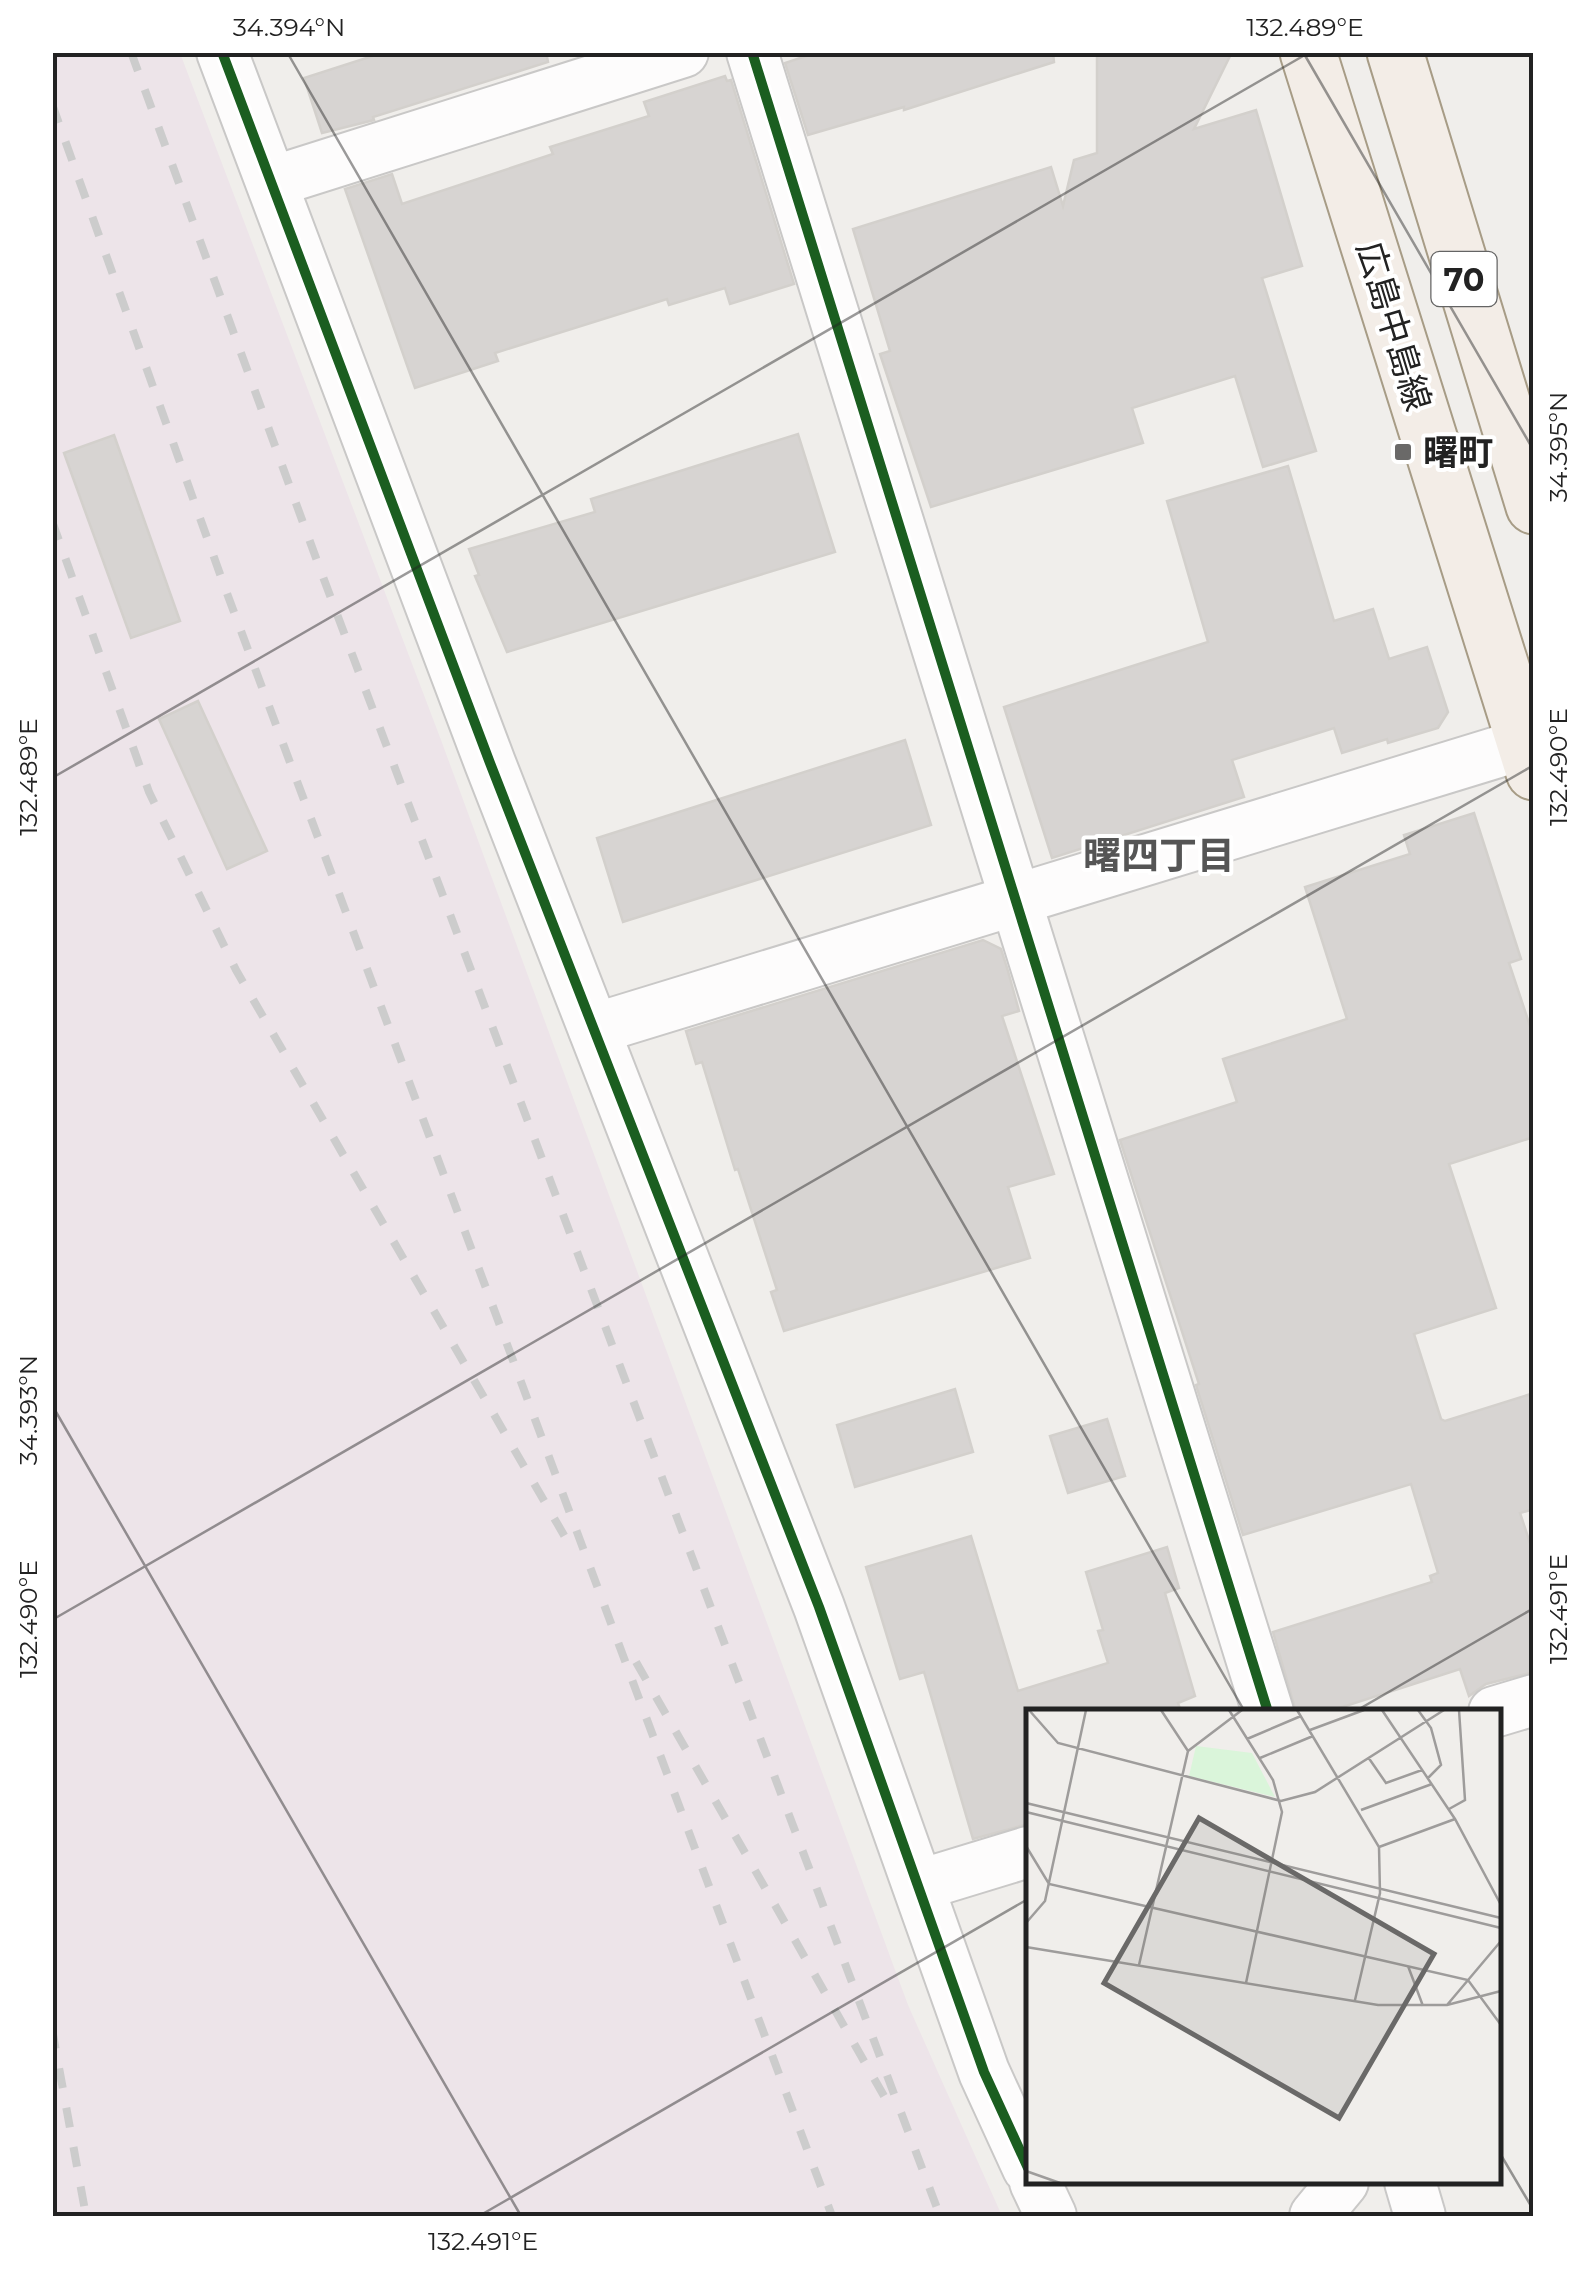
<svg xmlns="http://www.w3.org/2000/svg" width="1586" height="2269" font-family="Montserrat,'Noto Sans JP',sans-serif">
  <style>
    .industrial { fill: #ede4e9 }
    .building { fill: #d7d4d2; stroke: #d3d0cc; stroke-width: 2.5 }
    .lines { fill: none; stroke-linecap: round; stroke-linejoin: round }
    .minor-casing { stroke: #c9c8c7; stroke-width: 54 }
    .major-casing { stroke: #a79c86; stroke-width: 59 }
    .minor { stroke: #fdfcfc; stroke-width: 50 }
    .major { stroke: #f3ede7; stroke-width: 55 }
    .rail { stroke: #ccc; stroke-width: 8; stroke-dasharray: 20 20; stroke-linecap: butt }
    .cycleway-casing { stroke: #fff; stroke-width: 16 }
    .cycleway { stroke: #1b5e20; stroke-width: 10 }
    .ticks { fill: none; stroke: #222; stroke-width: 2.5; stroke-opacity: 0.45 }
    .poi-dot { fill: #6a6968; stroke: #fff; stroke-width: 4 }
    .labels { text-anchor: middle; dominant-baseline: central; stroke-width: 8; stroke-linejoin: round; paint-order: stroke }
    .shield { fill: #fff; stroke: #646464; stroke-width: 2.5 }
    .shield-label { font-size: 32px; font-weight: bold; fill: #222 }
    .street-label { font-size: 35px; fill: #222; stroke: #fff }
    .poi-label { font-size: 35px; font-weight: bold; fill: #222; stroke: #fff; text-anchor: start }
    .neighbourhood-label { font-size: 38px; font-weight: bold; fill: #555; stroke: #fff }
    .inset-road { fill: none; stroke: #9e9c9b; stroke-width: 2.5 }
    .view { fill: #6a6968; fill-opacity: 0.15; stroke: #6a6968; stroke-width: 5 }
    .inset-edge { fill: none; stroke: #222; stroke-width: 5 }
    .neatline { fill: none; stroke: #222; stroke-width: 4 }
    .ticks-label { font-size: 25px; text-anchor: middle; fill: #222 }
  </style>
  <rect width="100%" height="100%" fill="#f0eeeb"/>
  <!-- industrial -->
  <path class="industrial" d="M52 53H180L441 740 908 2005 1002 2216H53Z"/>
  <!-- building -->
  <g class="building">
    <path d="M385 52H546L548 62 373 117 374 120 322 133 304 78Z"/>
    <path d="M818 52H1053L1054 62 904 110V107L808 135 785 63Z"/>
    <path d="M1097 52H1232L1194 129 1256 110 1302 266 1262 278 1316 451 1263 467 1235 376 1132 408 1143 443 931 507 880 354 890 351 853 229 1051 167 1063 206 1074 160 1097 153Z"/>
    <path d="M725 76 727 81 731 80 794 284 730 304 725 288 669 305 667 299 495 353 498 361 415 388 345 189 392 174 402 204 553 154 550 147 649 116 644 102Z"/>
    <path d="M798 434 835 552 507 652 475 576 479 575 469 549 595 512 591 499Z"/>
    <path d="M114 435 180 621 131 638 64 453Z"/>
    <path d="M1288 466 1334 621 1373 609 1389 659 1427 647 1448 712 1438 728 1388 743 1387 739 1342 753 1334 728 1232 760 1244 797 1052 858 1004 707 1208 642 1167 501Z"/>
    <path d="M198 701 267 851 227 869 159 719Z"/>
    <path d="M905 740 931 825 623 922 597 838Z"/>
    <path d="M1474 813 1521 959 1509 963 1534 1038V1137L1449 1164 1496 1308 1414 1334 1441 1419 1445 1421 1534 1393V1509L1520 1513 1534 1555V1672L1486 1684 1469 1696 1460 1669 1327 1712H1296L1273 1632 1432 1582 1430 1576 1438 1573 1411 1484 1243 1535 1196 1385 1199 1384 1120 1140 1237 1102 1223 1059 1347 1019 1305 887 1410 854 1404 835Z"/>
    <path d="M983 940 1001 949 1008 971 1019 1011 1002 1016 1054 1174 1008 1187 1030 1258 784 1331 771 1292 777 1290 738 1169 735 1170 702 1062 696 1064 686 1031Z"/>
    <path d="M955 1389 973 1452 855 1487 837 1425Z"/>
    <path d="M1107 1419 1125 1476 1068 1493 1050 1436Z"/>
    <path d="M971 1536 1018 1691 1108 1663 1098 1631 1103 1630 1086 1572 1167 1547 1179 1588 1165 1593 1195 1696 1178 1703 1181 1712H1028V1824L973 1839 924 1672 900 1679 866 1567Z"/>
  </g>
  <g class="lines">
    <defs>
      <g id="minor">
        <path d="M222 52 490 763 819 1607 984 2072 1028 2168"/>
        <path d="M752 52 1268 1712"/>
        <path d="M272 182 683 52"/>
        <path d="M594 1029 1534 741"/>
        <path d="M1494 1712 1534 1700"/>
        <path d="M920 1885 1028 1852"/>
        <path d="M1035 2182 1051 2216"/>
        <path d="M1410 2182 1420 2216"/>
        <path d="M1315 2216 1343 2182"/>
      </g>
      <g id="major">
        <path d="M1308 52 1534 772"/>
        <path d="M1395 52 1534 506"/>
      </g>
    </defs>
    <!-- minor casing -->
    <use href="#minor" class="minor-casing"/>
    <!-- major casing -->
    <use href="#major" class="major-casing"/>
    <!-- minor -->
    <use href="#minor" class="minor"/>
    <!-- major -->
    <use href="#major" class="major"/>
    <!-- rail -->
    <g class="rail">
      <path d="M131 52 320 569 940 2216"/>
      <path d="M52 104 225 588 832 2216"/>
      <path d="M52 521 149 792 236 970 572 1549"/>
      <path d="M636 1662 884 2096"/>
      <path d="M52 2029 86 2216"/>
    </g>
    <defs>
      <g id="cycleway">
        <path d="M222 52 490 763 819 1607 984 2072 1028 2168"/>
        <path d="M752 52 1268 1712"/>
      </g>
    </defs>
    <!-- cycleway casing -->
    <use href="#cycleway" class="cycleway-casing"/>
    <!-- cycleway -->
    <use href="#cycleway" class="cycleway"/>
  </g>
  <!-- ticks -->
  <path class="ticks" d="M287 52 1245 1712M1303 52 1534 451M52 778 1310 52M52 1405 521 2216M52 1620 1534 765M1354 1712 1534 1608M1498 2150 1534 2211M479 2216 1028 1899"/>
  <!-- markers -->
  <rect class="poi-dot" x="1393" y="442" width="20" height="20" rx="5"/>
  <g class="labels">
    <!-- shield labels -->
    <rect class="shield" x="1431.5" y="252" width="65" height="54" rx="8"/>
    <g class="shield-label">
      <text x="1464" y="279">70</text>
    </g>
    <!-- street labels -->
    <g class="street-label">
      <text transform="translate(1394 326) rotate(73)">広島中島線</text>
    </g>
    <!-- poi labels -->
    <g class="poi-label">
      <text x="1423" y="452">曙町</text>
    </g>
    <!-- neighbourhood labels -->
    <g class="neighbourhood-label">
      <text x="1159" y="855">曙四丁目</text>
    </g>
  </g>
  <!-- overview -->
  <g transform="translate(1026 1709)">
    <rect width="475" height="475" fill="#f0eeeb"/>
    <path d="M170 37 226 44 249 88 163 67Z" fill="#daf5da"/>
    <path class="inset-road" d="M3 1 32 34 255 92 289 83 418 1M135 1 162 42M203 1 247 71 256 103 220 274M271 1 353 138 354 184 329 291M356 1 429 110 475 196M392 1 405 19 415 56 402 69M284 21 338 1M221 30 275 7M342 48 360 74 396 61M234 49 287 27M0 94 475 209M423 100 439 91 433 1M335 101 406 75M0 103 475 219M0 137 23 175 442 271 475 316M353 138 429 110M0 214 19 192 60 1M0 238 352 296H421L475 282M113 256 162 42 216 1M382 257 397 297M421 296 475 232M0 462 34 474"/>
    <path class="view" d="M173 109 408 245 313 409 78 274Z"/>
    <rect width="475" height="475" class="inset-edge"/>
  </g>
  <!-- border -->
  <rect width="1586" height="2269" fill="none" stroke="#ffffff" stroke-width="110"/>
  <rect x="55" y="55" width="1476" height="2159" class="neatline"/>
  <g class="ticks-label">
    <text x="289" y="36">34.394°N</text>
    <text x="1305" y="36">132.489°E</text>
    <text transform="translate(1558 447) rotate(-90)" y="9">34.395°N</text>
    <text transform="translate(1558 767) rotate(-90)" y="9">132.490°E</text>
    <text transform="translate(28 777) rotate(-90)" y="9">132.489°E</text>
    <text transform="translate(28 1410) rotate(-90)" y="9">34.393°N</text>
    <text transform="translate(1558 1609) rotate(-90)" y="9">132.491°E</text>
    <text transform="translate(28 1619) rotate(-90)" y="9">132.490°E</text>
    <text x="483" y="2250">132.491°E</text>
  </g>
</svg>
